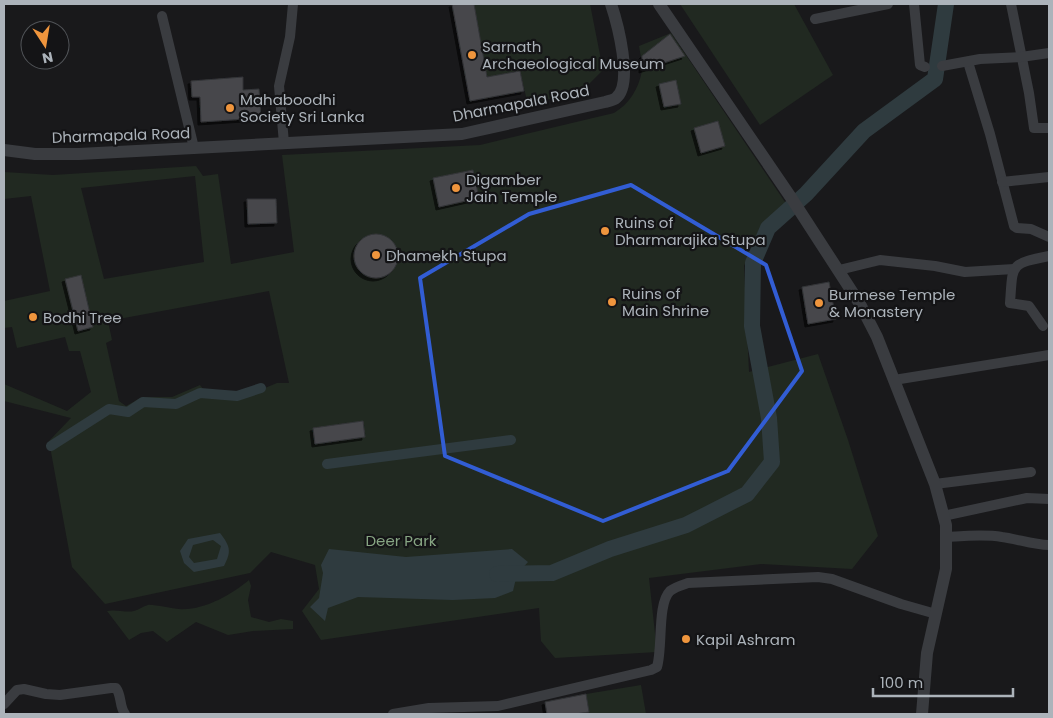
<svg xmlns="http://www.w3.org/2000/svg" width="1053" height="718" font-family="Poppins,sans-serif">
  <style>
    .green { fill: #212921; fill-rule: evenodd }
    .water { fill: #2f3b3f; fill-rule: evenodd }
    .lines { fill: none; stroke-linecap: round; stroke-linejoin: round }
    .canal { stroke: #2f3b3f; stroke-width: 10 }
    .river { stroke: #2f3b3f; stroke-width: 16 }
    .building { fill: #46474b; stroke: #333437; filter: url(#shadow) }
    .minor { stroke: #3a3c40; stroke-width: 10 }
    .tertiary { stroke: #3a3c40; stroke-width: 12 }
    .marked { fill: none; stroke: #325dd4; stroke-width: 4; stroke-linejoin: round }
    .poi-dot { fill: #ef953d; stroke: #141416; stroke-width: 2 }
    .labels { text-anchor: middle; dominant-baseline: central; stroke-width: 4.5; stroke-linejoin: round; paint-order: stroke }
    .poi-label { font-size: 15px; fill: #acb3ba; stroke: #141416; text-anchor: start }
    .street-label { font-size: 15px; fill: #acb3ba; stroke: #141416 }
    .park-label { font-size: 15px; fill: #87a583; stroke: #141416 }
  </style>
  <defs>
    <filter id="shadow"><feDropShadow dx="-3" dy="3" stdDeviation="0" flood-color="#0009"/></filter>
  </defs>
  <rect width="100%" height="100%" fill="#19191b"/>
  <!-- green -->
  <g class="green">
    <path d="M474 4H590L603 70 583 90 528 105 520 71 487 77Z"/>
    <path d="M680 4H794L833 75 760 125Z"/>
    <path d="M671 33 787 205 760 227 744 266 749 372 818 354 848 440 878 536 852 569 761 564 649 578 657 652 555 658 541 641 539 608 321 640 302 611 319 589 315 565 271 552 250 573 105 604 72 567 49 441 71 418 4 401V384L67 411 91 392 80 351H69L65 337 17 348 12 327 4 328V301L50 291 31 196 4 199V172L53 175 196 166 203 176 218 174 231 264 294 252 282 155 480 145 614 113C629 104 639 89 642 70 643 63 640 53 639 46ZM195 176 204 262 104 279 81 188ZM269 291 289 383H277L243 397 210 398 200 385 172 397H142L126 406 119 401 106 343 112 340 108 321Z"/>
    <path d="M249 580 251 586 248 600 251 617 269 622 281 619 293 621V629L253 631 228 635 196 622 167 642 153 631 141 633 129 640 107 611C116 609 126 613 134 611 139 610 143 606 148 605 152 604 173 609 179 609 203 611 231 595 249 580Z"/>
    <path d="M641 685 646 714H575L589 712 586 694Z"/>
  </g>
  <!-- water -->
  <g class="water">
    <path d="M220 533C230 546 232 551 224 566L194 572 184 563 180 551 188 539ZM213 540 221 546 217 559 194 563 189 557 193 545Z"/>
    <path d="M512 549 528 562 517 574 513 591 495 598 453 600 358 597 328 608 325 621 310 607 319 598 323 573 321 565 329 549 406 557Z"/>
  </g>
  <g class="lines">
    <!-- canal -->
    <g class="canal">
      <path d="M51 446 109 409 128 412 143 402 176 404 200 393 237 396 261 388"/>
      <path d="M327 464 511 440"/>
    </g>
    <!-- river -->
    <path class="river" d="M497 574 552 573 610 549 686 525 747 494 772 462 769 418 752 326 753 263 768 228 806 194 864 131 935 79 946 4"/>
  </g>
  <!-- building -->
  <g class="building">
    <path d="M452 4H474L487 77 520 71 524 91 470 101Z"/>
    <path d="M670 34 685 56 642 70V56Z"/>
    <path d="M243 77V90L259 89 261 118 201 122 200 97H192L191 81Z"/>
    <path d="M676 80 681 104 664 107 659 84Z"/>
    <path d="M718 121 725 146 701 153 694 128Z"/>
    <path d="M473 170 479 198 439 207 433 178Z"/>
    <path d="M247 199H276L277 223 248 224Z"/>
    <circle cx="376" cy="256" r="22"/>
    <path d="M81 275 93 327 78 331 65 279Z"/>
    <path d="M829 282 836 319 808 324 802 287Z"/>
    <path d="M363 421 365 437 315 444 313 428Z"/>
    <path d="M586 694 589 712 575 714H547L545 702Z"/>
  </g>
  <g class="lines">
    <!-- minor -->
    <g class="minor">
      <path d="M914 4 920 65 925 67"/>
      <path d="M1011 4 1029 93 1034 128H1049"/>
      <path d="M162 16 194 148"/>
      <path d="M815 19 888 4"/>
      <path d="M968 62 990 134 1014 226 1017 228 1031 229 1049 237"/>
      <path d="M942 66 980 59 1021 57 1049 53"/>
      <path d="M284 143 279 86 290 37 293 4"/>
      <path d="M1002 182 1049 177"/>
      <path d="M839 270 880 260 935 266 965 272 1014 269"/>
      <path d="M1043 326 1029 306 1010 303C1013 264 1009 264 1049 256"/>
      <path d="M894 380 1049 355"/>
      <path d="M935 484 1031 472"/>
      <path d="M943 516 1027 498 1049 499"/>
      <path d="M946 537C965 536 984 534 1002 537 1018 539 1033 545 1049 545"/>
      <path d="M4 704 17 690 24 689 46 694 60 695 111 688H116C122 696 119 706 125 714"/>
      <path d="M393 714 429 708 498 706 651 670 657 667C663 647 657 604 670 591 675 587 682 585 688 583L818 577 832 579 901 604 936 614"/>
    </g>
    <!-- tertiary -->
    <g class="tertiary">
      <path d="M659 4 792 199 860 304 877 337 935 484 946 525V569L927 653 922 714"/>
      <path d="M4 150 35 154H79L462 134 605 102C609 101 614 100 616 98 634 84 617 22 611 4"/>
    </g>
  </g>
  <!-- marked area -->
  <path class="marked" d="M631 185 766 265 802 371 728 471 603 521 445 456 420 278 529 214Z"/>
  <!-- markers -->
  <g class="poi-dot">
    <circle cx="472" cy="55" r="5"/>
    <circle cx="230" cy="108" r="5"/>
    <circle cx="456" cy="188" r="5"/>
    <circle cx="605" cy="231" r="5"/>
    <circle cx="376" cy="255" r="5"/>
    <circle cx="612" cy="302" r="5"/>
    <circle cx="819" cy="303" r="5"/>
    <circle cx="33" cy="317" r="5"/>
    <circle cx="686" cy="639" r="5"/>
  </g>
  <g class="labels">
    <!-- poi labels -->
    <g class="poi-label">
      <text x="482" y="46">Sarnath<tspan x="482" dy="17">Archaeological Museum</tspan></text>
      <text x="240" y="99">Mahaboodhi<tspan x="240" dy="17">Society Sri Lanka</tspan></text>
      <text x="466" y="179">Digamber<tspan x="466" dy="17">Jain Temple</tspan></text>
      <text x="615" y="222">Ruins of<tspan x="615" dy="17">Dharmarajika Stupa</tspan></text>
      <text x="386" y="255">Dhamekh Stupa</text>
      <text x="622" y="293">Ruins of<tspan x="622" dy="17">Main Shrine</tspan></text>
      <text x="829" y="294">Burmese Temple<tspan x="829" dy="17">&amp; Monastery</tspan></text>
      <text x="43" y="317">Bodhi Tree</text>
      <text x="696" y="639">Kapil Ashram</text>
    </g>
    <!-- street labels -->
    <g class="street-label">
      <text transform="translate(521 103) rotate(-11)">Dharmapala Road</text>
      <text transform="translate(121 135) rotate(-2)">Dharmapala Road</text>
    </g>
    <!-- park labels -->
    <g class="park-label">
      <text x="401" y="540">Deer Park</text>
    </g>
  </g>
  <!-- border -->
  <rect width="1053" height="718" fill="none" stroke="#acb3ba" stroke-width="10"/>
  <!-- north arrow -->
  <g transform="translate(45 45) rotate(168)"><circle r="24" fill="#141416" stroke="#515458"/>
  <path d="M0-4L9 19L0 12L-9 19Z" fill="#ef953d"/>
  <text y="-8" font-size="14" font-weight="bold" text-anchor="middle" fill="#acb3ba">N</text>
  </g>
  <!-- scale -->
  <path d="M873 688v8h140v-8" fill="none" stroke="#acb3ba" stroke-width="2.5"/>
  <text x="880" y="688" font-size="15" fill="#acb3ba" stroke="#141416" stroke-width="4" paint-order="stroke">100 m</text>
</svg>
